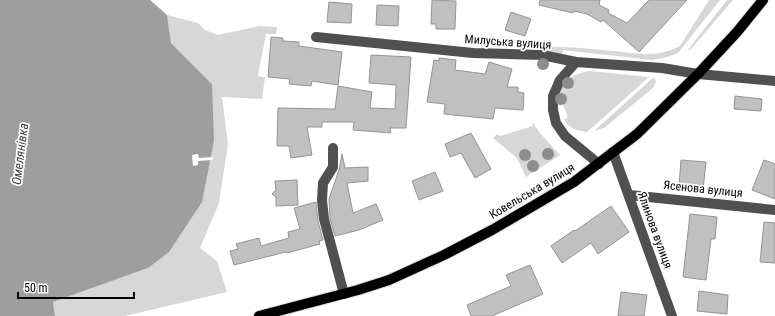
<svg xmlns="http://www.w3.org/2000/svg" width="775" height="316" font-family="'Roboto Condensed',sans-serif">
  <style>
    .green { fill: #d7d7d7 }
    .water { fill: #9e9e9e }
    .pier { fill: #fff }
    .building { fill: #c0c0c0; stroke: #949494 }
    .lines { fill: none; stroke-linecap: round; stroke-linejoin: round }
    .major-casing { stroke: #dbdbdb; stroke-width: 12 }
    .minor { stroke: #505050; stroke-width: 10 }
    .major { stroke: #000; stroke-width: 10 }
    .tree { fill: #8c8c8c }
    .labels { text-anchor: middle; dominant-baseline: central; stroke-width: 3.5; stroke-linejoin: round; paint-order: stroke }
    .street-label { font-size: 12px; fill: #000; stroke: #fff }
    .water-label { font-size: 13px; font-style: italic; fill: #3f3f3f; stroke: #fff }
  </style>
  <rect width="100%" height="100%" fill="#fff"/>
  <!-- green -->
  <g class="green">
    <path d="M709 0H720L678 53 664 58 652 60 563 50 562 54 541 51 542 48C566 45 589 49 613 51 638 54 656 58 680 46Z"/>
    <path d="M727 0H733L691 49 687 51Z"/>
    <path d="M167 15 198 23 205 30 218 35 259 26 277 27 276 34H266L258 76 265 77 262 99 222 97 228 144 219 203 200 248 217 261 227 292 125 316H55L53 302 148 268 212 84 171 43Z"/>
    <path d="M590 71 649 77 587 132C575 130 571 129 564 120L568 117 562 102 559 103C559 84 572 73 590 71Z"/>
    <path d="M653 78H655L656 82 653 88 604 128 594 131Z"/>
    <path d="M532 121 539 132 560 155 526 177 517 158 493 138 497 134 500 136 533 126Z"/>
  </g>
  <!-- water -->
  <path class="water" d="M0 0H150L167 15 171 43 212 84 214 140 202 202 169 252 148 268 53 302 55 316H0Z"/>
  <!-- pier -->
  <path class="pier" d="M198 154 199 158 213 157 212 160 198 161V165L193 166 192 155Z"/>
  <!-- building -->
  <g class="building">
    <path d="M432 0 456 1 455 29H436V24H431Z"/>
    <path d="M540 0H600L599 5 609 10 608 13 627 23 649 0H687L639 52 603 20 601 22 587 14 574 11 573 13 539 5Z"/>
    <path d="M329 2 352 4 351 23 327 22Z"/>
    <path d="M377 5 399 6 398 26 376 25Z"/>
    <path d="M511 12 531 19 525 36 505 30Z"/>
    <path d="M271 37 283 38V41L299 42V46L342 52 338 85 312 81 311 86 289 84 290 79 268 77Z"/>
    <path d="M371 55 411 57 406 128H390L391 133 353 130 354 122H322V127H307L312 155 291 158 289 146H277L278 108 335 109 338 86 372 92 370 108 395 109 396 85 369 83Z"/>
    <path d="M439 58 456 60 455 70 485 74 489 62 512 69 507 87H518V92L524 93 523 110 495 108 493 119 444 114 445 104 427 102 434 60 439 61Z"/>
    <path d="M735 96 762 99 761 111 734 109Z"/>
    <path d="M471 133 491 169 475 178 461 153 450 157 445 144Z"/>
    <path d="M342 154 345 168 368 167V181L347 183 353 213 376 204 383 220 359 230 335 236 330 218 329 199 339 170Z"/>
    <path d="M681 160 706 162 703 189 679 186Z"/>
    <path d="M764 160 775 164V199L752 190Z"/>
    <path d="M435 172 443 191 419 200 412 181Z"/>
    <path d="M297 180 298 205 276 206V197L272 194 276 190 275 181Z"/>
    <path d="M316 202 318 221 323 240 319 241 320 244 287 253 286 252 234 265 230 251 238 249 236 244 259 238 261 246 289 238 288 232 300 229 294 208Z"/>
    <path d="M611 206 629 232 598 254 591 243 562 263 551 246 574 230 575 231Z"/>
    <path d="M690 214 717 217 715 239H711L706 280 683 277Z"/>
    <path d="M764 222 775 223V263L760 262Z"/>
    <path d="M530 265 543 294 492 316H471L467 305 511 286 506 275Z"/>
    <path d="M699 291 728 295 727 314 697 311Z"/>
    <path d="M621 292 647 295 644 316H618Z"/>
  </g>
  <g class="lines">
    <defs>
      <path id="major" d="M259 316 358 290 389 280 444 255 492 230 574 182 637 134 698 74 737 32 763 0"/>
    </defs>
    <!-- major casing -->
    <use href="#major" class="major-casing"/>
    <!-- minor -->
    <g class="minor">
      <path d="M316 37 473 53 542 55 576 62 662 68 698 74 775 81"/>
      <path d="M576 62 560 80 553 96V110L556 123 565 136 599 164"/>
      <path d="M333 148V167L323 183 322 200 324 219 344 294"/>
      <path d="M613 152 672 316"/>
      <path d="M629 195 775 210"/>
    </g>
    <!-- major -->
    <use href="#major" class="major"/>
  </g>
  <!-- trees -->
  <g class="tree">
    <circle cx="543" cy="64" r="6"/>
    <circle cx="568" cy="83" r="6"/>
    <circle cx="561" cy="99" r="6"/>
    <circle cx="548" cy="154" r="6"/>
    <circle cx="525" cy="155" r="6"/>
    <circle cx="533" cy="166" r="6"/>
  </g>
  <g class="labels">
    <!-- street labels -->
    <g class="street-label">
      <text transform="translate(508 42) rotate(4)">Милуська вулиця</text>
      <text transform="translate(703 189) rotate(6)">Ясенова вулиця</text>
      <text transform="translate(532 191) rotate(-31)">Ковельська вулиця</text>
      <text transform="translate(655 230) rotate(70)">Ялинова вулиця</text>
    </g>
    <!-- water labels -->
    <g class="water-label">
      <text transform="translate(20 154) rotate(-83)">Омелянівка</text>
    </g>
  </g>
  <!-- scale -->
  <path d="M18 292v6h116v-6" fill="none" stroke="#000000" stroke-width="2"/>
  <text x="24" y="292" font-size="12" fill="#000000" stroke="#ffffff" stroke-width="3" paint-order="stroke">50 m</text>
</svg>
